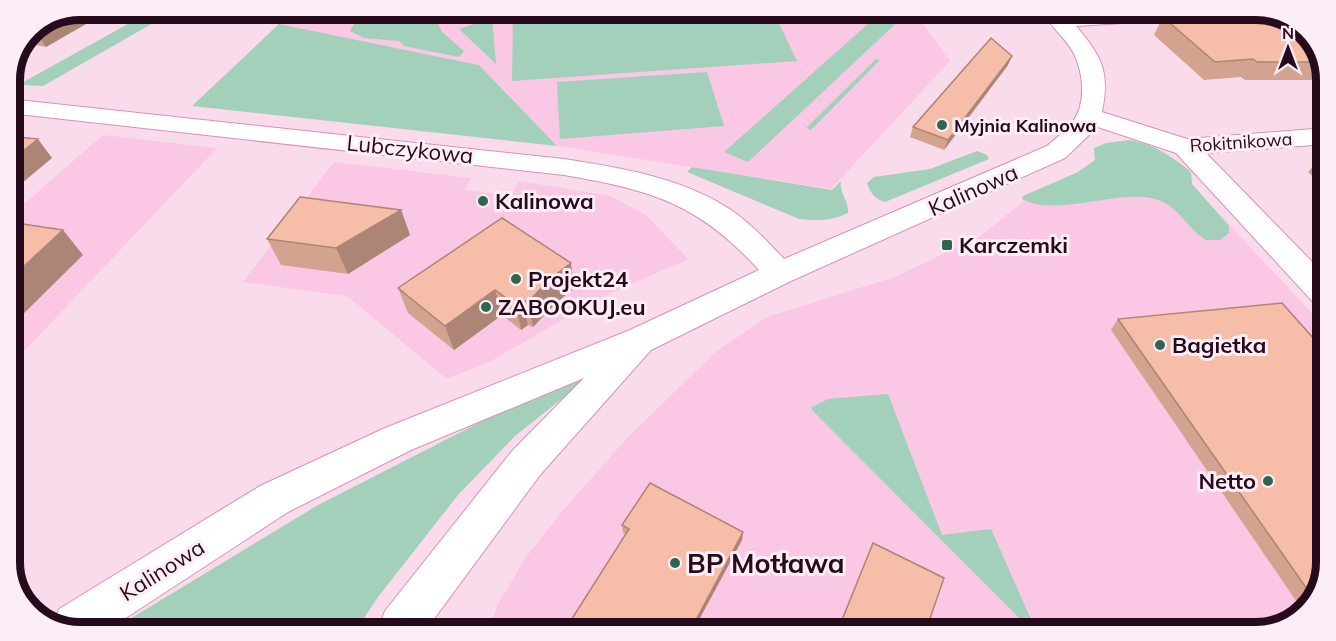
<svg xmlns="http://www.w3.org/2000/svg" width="1336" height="641" font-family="Mulish,sans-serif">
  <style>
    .built { fill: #fac7e4 }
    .green { fill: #a3d0ba }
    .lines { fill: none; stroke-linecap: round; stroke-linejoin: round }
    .street-casing { stroke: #d890bb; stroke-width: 2 }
    .street { fill: #fff; fill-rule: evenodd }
    .wall { fill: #d4a390 }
    .shaded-wall { fill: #ac8576 }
    .building { fill: #f6bea8; stroke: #ac8576; stroke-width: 1.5 }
    .poi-dot { fill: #2e664e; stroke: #fdedf6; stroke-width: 2 }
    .labels { text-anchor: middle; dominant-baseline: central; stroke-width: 6; stroke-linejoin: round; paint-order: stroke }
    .far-poi-label { font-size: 18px; font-weight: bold; fill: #250b1c; stroke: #fdedf6; text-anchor: start }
    .far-street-label { font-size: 18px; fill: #250b1c; stroke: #fdedf6 }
    .street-label { font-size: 22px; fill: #250b1c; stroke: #fdedf6 }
    .poi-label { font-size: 22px; font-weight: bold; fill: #250b1c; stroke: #fdedf6; text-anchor: start }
    .near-poi-label { font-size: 27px; font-weight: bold; fill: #250b1c; stroke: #fdedf6; text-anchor: start }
    .rim { fill: none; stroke: #250b1c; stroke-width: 8 }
  </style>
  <rect width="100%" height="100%" fill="#fadbec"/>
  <!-- built -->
  <g class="built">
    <path d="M212 10 916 14 950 61 831 189 557 146 479 65Z"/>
    <path d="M103 135 217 148 9 367V217Z"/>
    <path d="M334 162 471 178 465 190 511 196 519 181 610 196 646 215 688 259 598 299 493 360 447 379 347 296 243 282Z"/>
    <path d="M1194 187 1323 325 1320 592 1295 620 1257 632 490 627 497 606 526 557 565 508 629 436 717 351 767 317 895 277 981 236 1026 199Z"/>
  </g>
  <!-- green -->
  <g class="green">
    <path d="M125 9 176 10 43 86 18 85 144 15Z"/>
    <path d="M371 11H417L424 24H438L442 32 464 51 459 57 404 46 399 41 364 38 350 31 358 18Z"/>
    <path d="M513 12 774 13 797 61 512 81Z"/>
    <path d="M879 14H906L748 162 724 152Z"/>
    <path d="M492 18 496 64 459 29Z"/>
    <path d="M279 24 479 65 557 146 192 106Z"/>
    <path d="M876 59 880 60 811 130 806 128Z"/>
    <path d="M707 72 724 126 560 139 557 82Z"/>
    <path d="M1130 140C1156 145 1171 156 1191 172L1192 184 1229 226V233L1220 240H1206C1185 227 1178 203 1151 198 1114 191 1055 217 1022 199L1023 196 1078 172 1095 160 1094 148 1106 143Z"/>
    <path d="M977 151 987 155 989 159 885 202C875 199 870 193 867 183L874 177 930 169Z"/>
    <path d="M692 167 832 190 841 181C839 193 849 201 848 213 832 221 817 221 799 219L687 172Z"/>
    <path d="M604 354 578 386 515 436 458 495 378 597 358 627 120 625 318 505 571 376Z"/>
    <path d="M888 394 942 535 991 529 1036 631 1031 627 1025 614 1027 626 812 410V407L828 399Z"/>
  </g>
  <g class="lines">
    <defs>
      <path id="street" d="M1045 15H1163L1160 19 1153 21 1076 26C1102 57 1110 71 1102 112L1187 139 1326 128V144L1206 153 1324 274V306L1313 302 1176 153 1095 126 1089 135 1065 158 791 281 651 350 540 475 428 627H379L385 611 512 451 584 378 411 450 288 512 115 625H53L59 609 260 486 385 428 630 330 759 270C698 203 651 190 564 175L9 113V99L564 159C622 168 685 178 734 212 753 226 768 242 784 259L1047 146C1055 139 1064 132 1071 124 1087 105 1084 73 1073 52 1066 39 1052 28 1045 15Z"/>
    </defs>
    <!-- street casing -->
    <use href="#street" class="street-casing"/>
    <!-- street -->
    <use href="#street" class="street"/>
  </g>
  <!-- wall -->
  <g class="wall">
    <path d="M80 9H93L98 17 46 47 24 43 30 29Z"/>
    <path d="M455 11H481L462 17Z"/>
    <path d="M1169 15 1287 16 1315 40 1327 75V80H1245L1241 77 1204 80 1154 35 1163 17H1170Z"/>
    <path d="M1008 65 944 150 910 137 913 127Z"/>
    <path d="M1324 153H1326L1325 188 1308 172Z"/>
    <path d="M401 210 410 235 348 274 281 265 267 239Z"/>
    <path d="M398 288H574L556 303 533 327 528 325 521 330 502 315 454 350 408 313Z"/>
    <path d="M1118 319 1320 592 1303 611 1111 330Z"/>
    <path d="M622 525 743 532 742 540 694 629 566 628 626 534 623 533Z"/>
    <path d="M873 543 926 630H837Z"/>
  </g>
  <!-- shaded-wall -->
  <g class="shaded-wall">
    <path d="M80 9H93L98 17 46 47 33 28Z"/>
    <path d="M460 11H481L462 17Z"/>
    <path d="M1012 56 1008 65 944 150 948 140Z"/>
    <path d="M38 139 52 158 9 194V162Z"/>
    <path d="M401 210 410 235 348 274 336 248Z"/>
    <path d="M63 230 83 255 9 328V280Z"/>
    <path d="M571 263 574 288 556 303 533 327 528 302 551 278Z"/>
    <path d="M495 290 502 315 454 350 445 326Z"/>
    <path d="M522 300 528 325 521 330 516 305Z"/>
    <path d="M743 532 742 540 694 629H691Z"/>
  </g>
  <!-- building -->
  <g class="building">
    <path d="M1189 16H1287L1315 40 1322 62H1257L1253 59 1215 62 1163 17Z"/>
    <path d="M991 38 1012 56 948 140 913 127Z"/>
    <path d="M9 136 38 139 9 162Z"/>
    <path d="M300 197 401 210 336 248 267 239Z"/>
    <path d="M502 218 571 263 551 278 528 302 522 300 516 305 495 290 445 326 398 288Z"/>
    <path d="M9 222 63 230 9 280Z"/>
    <path d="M1282 303 1323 349 1320 592 1314 599 1118 319Z"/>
    <path d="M650 483 743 532 691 629 566 628 629 529 622 525Z"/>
    <path d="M873 543 944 578 926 630H838Z"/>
  </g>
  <!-- markers -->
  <g class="poi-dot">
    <circle cx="942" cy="125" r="6"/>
    <circle cx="483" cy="201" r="6"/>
    <rect x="941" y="239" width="12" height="12" rx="3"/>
    <circle cx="516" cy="279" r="6"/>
    <circle cx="486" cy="307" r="6"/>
    <circle cx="1160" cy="345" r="6"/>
    <circle cx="1268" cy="481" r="6"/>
    <circle cx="675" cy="563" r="6"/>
  </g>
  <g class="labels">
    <!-- far-poi labels -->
    <g class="far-poi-label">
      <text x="954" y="125">Myjnia Kalinowa</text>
    </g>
    <!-- far-street labels -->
    <g class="far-street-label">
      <text transform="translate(1241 142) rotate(-4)">Rokitnikowa</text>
    </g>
    <!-- street labels -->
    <g class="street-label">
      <text transform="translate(410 149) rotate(6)">Lubczykowa</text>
      <text transform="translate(973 190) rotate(-24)">Kalinowa</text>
      <text transform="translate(162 570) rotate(-32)">Kalinowa</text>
    </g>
    <!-- poi labels -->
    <g class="poi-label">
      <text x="495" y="201">Kalinowa</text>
      <text x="959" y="245">Karczemki</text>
      <text x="528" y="279">Projekt24</text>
      <text x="498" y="307">ZABOOKUJ.eu</text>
      <text x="1172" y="345">Bagietka</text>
      <text x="1256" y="481" text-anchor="end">Netto</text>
    </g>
    <!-- near-poi labels -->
    <g class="near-poi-label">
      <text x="687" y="563">BP Motława</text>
    </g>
  </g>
  <!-- crop -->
  <path d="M0 0H1336V641H0ZM80 20H1256A60 60 0 0 1 1316 80V562A60 60 0 0 1 1256 622H80A60 60 0 0 1 20 562V80A60 60 0 0 1 80 20Z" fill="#fdedf6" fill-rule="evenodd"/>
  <path class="rim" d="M80 20H1256A60 60 0 0 1 1316 80V562A60 60 0 0 1 1256 622H80A60 60 0 0 1 20 562V80A60 60 0 0 1 80 20Z"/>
  <!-- north arrow -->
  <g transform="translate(1288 48)" stroke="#fdedf6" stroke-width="4.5" paint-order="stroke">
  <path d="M0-4.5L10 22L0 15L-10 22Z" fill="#250b1c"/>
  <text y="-9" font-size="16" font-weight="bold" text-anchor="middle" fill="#250b1c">N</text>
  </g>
</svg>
